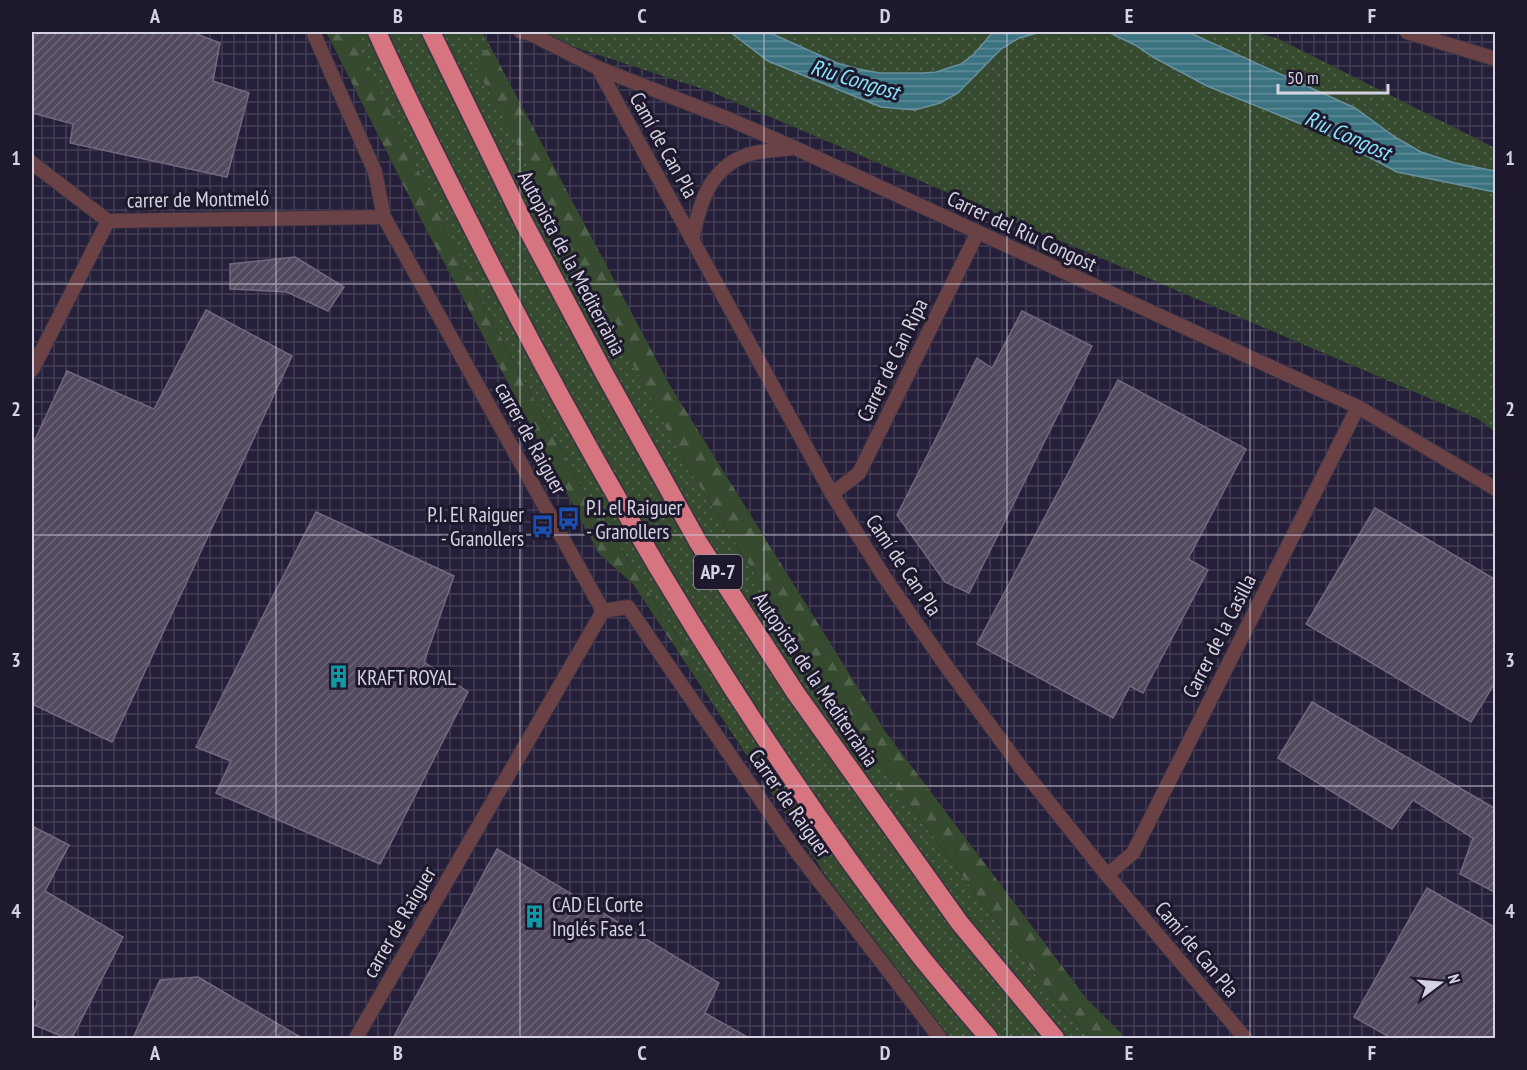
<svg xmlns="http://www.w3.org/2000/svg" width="1527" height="1070" font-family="'PT Sans Narrow',sans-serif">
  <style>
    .industrial { fill: url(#industrial-grid) }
    .green { fill: url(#green-dots) }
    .forest { fill: url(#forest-firs) }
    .water { fill: url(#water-rules); stroke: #69909e; stroke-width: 1.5 }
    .building { fill: url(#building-hatch); stroke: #726880; stroke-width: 1.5 }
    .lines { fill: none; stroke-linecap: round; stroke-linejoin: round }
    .minor-casing { stroke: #373245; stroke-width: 16 }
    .motorway-casing { stroke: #373245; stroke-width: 21 }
    .minor { stroke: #6a4246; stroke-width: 14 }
    .motorway { stroke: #d67480; stroke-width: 18 }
    .grid { fill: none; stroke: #d5d3e1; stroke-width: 1.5; stroke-opacity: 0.55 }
    .labels { text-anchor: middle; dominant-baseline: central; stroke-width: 6; stroke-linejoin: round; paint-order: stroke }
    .shield { fill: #1d182c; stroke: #9e9bab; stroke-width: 1.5 }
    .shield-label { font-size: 20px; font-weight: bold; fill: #d5d3e1 }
    .street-label { font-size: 21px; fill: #d5d3e1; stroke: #1d182c }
    .poi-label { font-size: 21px; fill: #d5d3e1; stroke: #1d182c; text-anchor: start }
    .water-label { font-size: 22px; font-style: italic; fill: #89e4fc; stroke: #1d182c }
    .neatline { fill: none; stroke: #d5d3e1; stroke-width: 2 }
    .grid-label { font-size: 20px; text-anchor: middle; font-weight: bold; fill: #d5d3e1 }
  </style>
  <defs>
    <pattern id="industrial-grid" width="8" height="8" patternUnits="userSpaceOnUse" patternTransform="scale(1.5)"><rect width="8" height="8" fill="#251f39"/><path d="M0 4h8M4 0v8" fill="none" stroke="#443f55"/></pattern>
    <pattern id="green-dots" width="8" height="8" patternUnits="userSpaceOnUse" patternTransform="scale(1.5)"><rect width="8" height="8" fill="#354a2e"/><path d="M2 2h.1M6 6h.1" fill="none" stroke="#51634c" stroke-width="1.8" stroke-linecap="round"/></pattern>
    <pattern id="forest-firs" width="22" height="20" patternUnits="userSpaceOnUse" patternTransform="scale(1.5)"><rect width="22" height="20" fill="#354a2e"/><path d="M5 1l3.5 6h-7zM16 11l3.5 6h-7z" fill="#51634c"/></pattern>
    <pattern id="water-rules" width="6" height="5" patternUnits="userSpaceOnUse" patternTransform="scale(1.5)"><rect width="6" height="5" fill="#3b7381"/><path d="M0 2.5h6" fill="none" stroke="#608c98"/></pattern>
    <pattern id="building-hatch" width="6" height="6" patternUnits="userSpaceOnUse" patternTransform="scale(1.5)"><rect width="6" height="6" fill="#534a60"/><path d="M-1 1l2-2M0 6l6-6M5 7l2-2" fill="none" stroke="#6b6376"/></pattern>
  </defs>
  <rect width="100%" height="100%" fill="#1d182c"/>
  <!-- industrial -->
  <g class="industrial">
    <path d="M32 32H329L327 35 417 212 599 554 633 584 828 879 950 1038H32Z"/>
    <path d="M482 32H528L709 91 1478 419 1495 432V1038H1126L1086 998 885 731 671 387Z"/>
    <path d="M1254 32H1495V148L1277 38Z"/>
  </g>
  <!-- green -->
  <g class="green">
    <path d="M351 32H482L490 46 479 57 683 460 849 723 1057 1003 1092 1038H950L828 879 710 700 713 691 585 494 478 295Z"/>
    <path d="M528 32H730L750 46 781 65 841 90 881 107 915 110 940 103 971 80 985 63 1006 45 1019 38 1041 32H1108L1142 48 1153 57 1326 134 1397 172 1495 192V432L1478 419 709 91Z"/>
    <path d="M768 32H993C984 43 975 57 961 64 937 77 882 76 857 69 837 64 819 55 801 47 790 42 778 39 768 32Z"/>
    <path d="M1188 32H1254L1277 38 1495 148V171L1455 163 1421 152 1395 137 1355 108Z"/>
  </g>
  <!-- forest -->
  <g class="forest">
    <path d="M329 32H351L353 34 478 295 585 494 713 691 710 700 633 584 599 554 417 212 327 34Z"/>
    <path d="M490 46 671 387 885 731 1086 998 1126 1038H1092L1057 1003 849 723 683 460 476 67 478 57Z"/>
  </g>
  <!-- water -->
  <g class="water">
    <path d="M730 32H768L837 63 858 69 880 73H923L936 72 961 64 974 54 993 32H1041L1019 38 1001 49 958 93 940 103 915 110 881 107 768 61Z"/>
    <path d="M1108 32H1188L1355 108 1395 137 1421 152 1455 163 1495 171V192L1397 172 1326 134 1207 86 1153 57 1135 45Z"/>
  </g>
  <!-- building -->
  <g class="building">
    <path d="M32 32H197V34L220 43 213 81 249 93 227 177 70 143 73 124 32 113Z"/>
    <path d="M295 257 344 287 328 311 287 292 230 289V264Z"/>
    <path d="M206 310 292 356 112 742 32 704V446L67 371 154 409Z"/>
    <path d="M1022 311 1092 346 969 593 945 582 897 515 977 358 992 368Z"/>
    <path d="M1118 380 1246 449 1188 559 1208 570 1143 693 1130 686 1113 718 977 644Z"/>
    <path d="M1375 508 1496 580V681L1471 722 1306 624Z"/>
    <path d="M316 512 454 576 424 662 468 692 380 864 216 793 231 761 196 747Z"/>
    <path d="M1312 702 1496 809V893L1460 874 1473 838 1413 800 1392 829 1278 758Z"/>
    <path d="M32 826 69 845 45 891 123 937 72 1038H66L32 1024V1015L38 1001 32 998Z"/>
    <path d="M497 849 719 983 705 1013 749 1038H393Z"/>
    <path d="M1427 888 1496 928V1038H1391L1354 1017Z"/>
    <path d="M198 977 302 1038H133L160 980Z"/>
  </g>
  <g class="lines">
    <defs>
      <g id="minor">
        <path d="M313 32 375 172 384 217 603 611 356 1038"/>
        <path d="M521 32 529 33 598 68 731 120 795 148 1358 407 1496 489"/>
        <path d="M1407 32 1496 59"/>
        <path d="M598 68 832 494 885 578 944 663 1022 769 1107 875 1245 1038"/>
        <path d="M32 163 108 221 384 217"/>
        <path d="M692 240C700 204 708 169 747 155 761 150 779 150 793 148"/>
        <path d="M32 370 108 221"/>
        <path d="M832 494 859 473 977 234"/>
        <path d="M603 611 628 607 796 851 940 1038"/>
        <path d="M1107 875 1133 853 1358 407"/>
      </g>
      <g id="motorway">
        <path d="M377 32C409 104 445 174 481 245 606 492 748 732 917 952 940 981 965 1010 989 1038"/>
        <path d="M431 32 524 223 604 373 698 542 795 692 959 922 1055 1038"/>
      </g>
    </defs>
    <!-- minor casing -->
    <use href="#minor" class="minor-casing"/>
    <!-- motorway casing -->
    <use href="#motorway" class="motorway-casing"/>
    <!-- minor -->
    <use href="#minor" class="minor"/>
    <!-- motorway -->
    <use href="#motorway" class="motorway"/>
  </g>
  <!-- grid -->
  <path class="grid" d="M276 32V1038M520 32V1038M764 32V1038M1007 32V1038M1250 32V1038M32 284H1496M32 535H1496M32 786H1496"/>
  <!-- icons -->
  <defs>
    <symbol id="bus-bare" viewBox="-9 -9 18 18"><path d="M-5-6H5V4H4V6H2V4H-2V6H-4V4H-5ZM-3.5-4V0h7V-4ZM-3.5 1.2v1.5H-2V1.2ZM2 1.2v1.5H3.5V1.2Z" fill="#1a4fb4" stroke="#1d182c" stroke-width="2.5" paint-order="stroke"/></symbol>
    <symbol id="building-bare" viewBox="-9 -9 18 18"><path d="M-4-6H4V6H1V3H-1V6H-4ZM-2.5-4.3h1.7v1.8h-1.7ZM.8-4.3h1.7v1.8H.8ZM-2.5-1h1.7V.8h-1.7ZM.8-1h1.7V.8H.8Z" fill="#0f9aa8" stroke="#1d182c" stroke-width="2.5" paint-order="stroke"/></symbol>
  </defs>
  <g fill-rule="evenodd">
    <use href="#bus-bare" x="552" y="502" width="33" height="33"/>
    <use href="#bus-bare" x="526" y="510" width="33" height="33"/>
    <use href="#building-bare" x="322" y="660" width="33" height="33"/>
    <use href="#building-bare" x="518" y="900" width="33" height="33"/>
  </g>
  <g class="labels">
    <!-- shield labels -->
    <rect class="shield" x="694" y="555" width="48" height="34" rx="4.5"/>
    <g class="shield-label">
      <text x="718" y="572">AP-7</text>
    </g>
    <!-- street labels -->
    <g class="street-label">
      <text transform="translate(664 145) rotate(61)">Camí de Can Pla</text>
      <text transform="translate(198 199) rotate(-1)">carrer de Montmeló</text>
      <text transform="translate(1022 231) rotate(25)">Carrer del Riu Congost</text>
      <text transform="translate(572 263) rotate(62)">Autopista de la Mediterrània</text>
      <text transform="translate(892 360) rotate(-64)">Carrer de Can Ripa</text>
      <text transform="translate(531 438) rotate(61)">carrer de Raiguer</text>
      <text transform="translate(904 565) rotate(56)">Camí de Can Pla</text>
      <text transform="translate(1219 636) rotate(-63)">Carrer de la Casilla</text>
      <text transform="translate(816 679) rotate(56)">Autopista de la Mediterrània</text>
      <text transform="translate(790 803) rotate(55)">Carrer de Raiguer</text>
      <text transform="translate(399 922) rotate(-60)">carrer de Raiguer</text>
      <text transform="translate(1197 949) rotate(50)">Camí de Can Pla</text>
    </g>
    <!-- poi labels -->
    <g class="poi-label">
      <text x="586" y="507">P.I. el Raiguer<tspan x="586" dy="24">- Granollers</tspan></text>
      <text x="524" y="514" text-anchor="end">P.I. El Raiguer<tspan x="524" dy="24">- Granollers</tspan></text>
      <text x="357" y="677">KRAFT ROYAL</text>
      <text x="552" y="904">CAD El Corte<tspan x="552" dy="24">Inglés Fase 1</tspan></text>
    </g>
    <!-- water labels -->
    <g class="water-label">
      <text transform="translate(855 79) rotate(17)">Riu Congost</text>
      <text transform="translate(1348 135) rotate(24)">Riu Congost</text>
    </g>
  </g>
  <!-- border -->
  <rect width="1527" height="1070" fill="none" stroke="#1d182c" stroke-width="66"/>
  <!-- north arrow -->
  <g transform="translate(1440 983) rotate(74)" stroke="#1d182c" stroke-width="4.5" paint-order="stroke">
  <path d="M0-4.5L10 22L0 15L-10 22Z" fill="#d5d3e1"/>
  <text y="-9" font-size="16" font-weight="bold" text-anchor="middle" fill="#d5d3e1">N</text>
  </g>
  <!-- scale -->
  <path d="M1278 84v9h110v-9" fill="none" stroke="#d5d3e1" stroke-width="3"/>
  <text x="1287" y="84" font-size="18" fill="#d5d3e1" stroke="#1d182c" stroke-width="4.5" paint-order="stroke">50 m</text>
  <rect x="33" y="33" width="1461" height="1004" class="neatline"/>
  <g class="grid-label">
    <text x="155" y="23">A</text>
    <text x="398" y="23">B</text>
    <text x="642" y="23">C</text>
    <text x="885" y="23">D</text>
    <text x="1129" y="23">E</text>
    <text x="1372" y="23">F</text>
    <text x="16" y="165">1</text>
    <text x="1510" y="165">1</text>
    <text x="16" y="416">2</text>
    <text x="1510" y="416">2</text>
    <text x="16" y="667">3</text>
    <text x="1510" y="667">3</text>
    <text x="16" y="918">4</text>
    <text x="1510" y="918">4</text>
    <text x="155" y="1060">A</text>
    <text x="398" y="1060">B</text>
    <text x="642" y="1060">C</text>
    <text x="885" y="1060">D</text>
    <text x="1129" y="1060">E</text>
    <text x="1372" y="1060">F</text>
  </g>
</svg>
